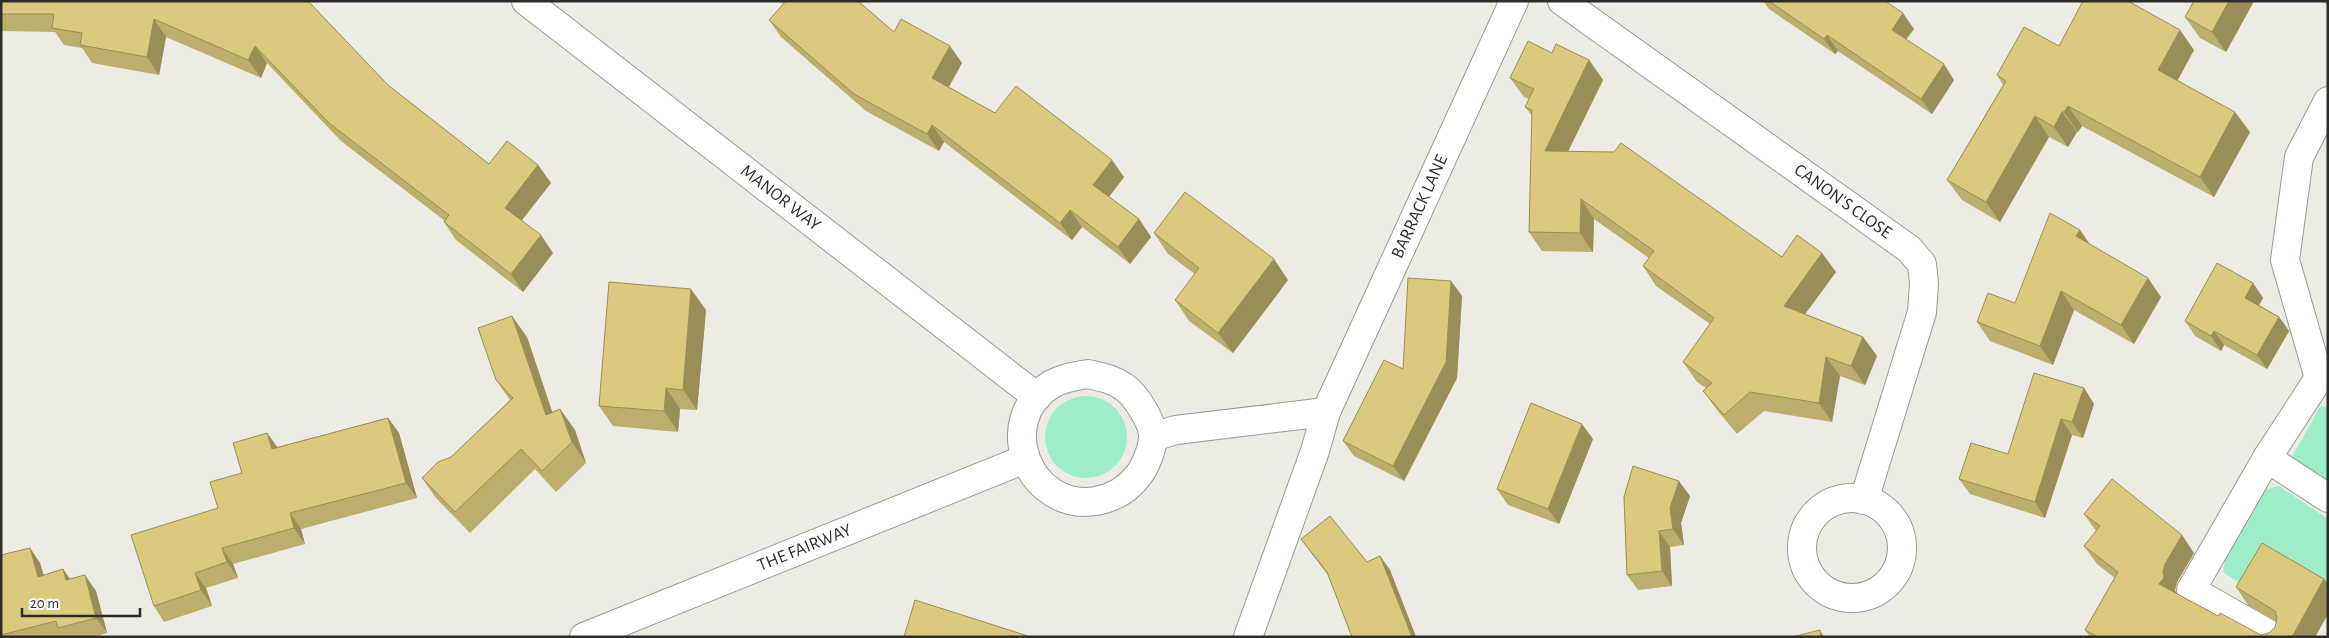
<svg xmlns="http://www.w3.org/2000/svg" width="2329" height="638" font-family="'Alegreya Sans',sans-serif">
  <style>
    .green { fill: #9eedc8 }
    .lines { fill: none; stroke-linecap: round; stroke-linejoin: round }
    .minor-casing { stroke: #999892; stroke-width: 30 }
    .minor { stroke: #fff; stroke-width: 28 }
    .wall { fill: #bcae6c }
    .shaded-wall { fill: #998d58 }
    .building { fill: #dbca7d; stroke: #998d58 }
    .labels { text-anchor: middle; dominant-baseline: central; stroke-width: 5; stroke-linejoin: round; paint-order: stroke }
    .street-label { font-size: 18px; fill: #2d2c2a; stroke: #fff }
  </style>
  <rect width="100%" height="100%" fill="#ecebe4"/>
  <!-- green -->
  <g class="green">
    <circle cx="1086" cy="437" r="41"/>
    <path d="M2328 406V485L2314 477 2292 457 2320 407Z"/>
    <path d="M2279 486 2328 519V592L2255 593 2223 572 2227 549 2263 490Z"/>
  </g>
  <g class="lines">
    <defs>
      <g id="minor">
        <path id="s1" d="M526 1 1037 397"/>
        <path id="s2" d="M1562 1 1909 249 1922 264 1924 284 1922 312 1864 500"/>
        <path d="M1088 374C1101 377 1113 379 1124 387 1136 395 1154 424 1153 438 1152 450 1145 468 1137 477 1127 490 1112 498 1096 501 1028 512 993 419 1052 384 1063 378 1075 376 1088 374Z"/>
        <path d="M1153 437 1176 430 1326 412"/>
        <path d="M2267 458 2328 498"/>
        <circle cx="1852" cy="548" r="50"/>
        <path id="s3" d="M584 637 1025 459"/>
        <path id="s4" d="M1248 637 1315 451 1326 412 1514 1"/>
        <path d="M2274 637 2191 590 2267 458 2319 378 2285 260 2299 157 2328 101"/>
      </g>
    </defs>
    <!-- minor casing -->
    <use href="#minor" class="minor-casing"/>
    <!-- minor -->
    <use href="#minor" class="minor"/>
  </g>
  <!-- wall -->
  <g class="wall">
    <path d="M1 1H308L388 85 489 164 538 165 551 183 522 220 553 253 523 292 456 240 444 222 445 221 341 141 267 63 261 78 166 37 159 75 92 63 82 48 64 45 55 32 1 31Z"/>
    <path d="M778 1H858L894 32 962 63 949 87 995 113 1124 177 1109 197 1139 219 1151 237 1130 264 1082 227 1072 240 944 142 939 151 866 111 781 37 769 20 784 4Z"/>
    <path d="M1763 1H1885L1914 29 1906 39 1954 80 1932 114 1838 51 1835 54 1769 9Z"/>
    <path d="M2194 1H2254L2226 52 2200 38 2185 17Z"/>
    <path d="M2321 1H2328V5Z"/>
    <path d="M2059 46 2194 50 2178 80 2250 132 2214 197 2082 126 2078 132H2077L2068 147 2049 137 2000 222 1962 200 1947 180 2003 85 1997 75Z"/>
    <path d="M1552 53 1589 60 1603 80 1568 151 1782 257 1836 272 1805 314 1863 337 1877 356 1865 385 1840 376 1832 422 1764 411 1737 434 1717 410 1703 391 1706 388 1697 382 1683 362 1710 324 1656 286 1643 266 1649 258 1594 219 1593 252 1542 251 1529 232 1532 116 1525 107 1529 99 1524 97 1510 78Z"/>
    <path d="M2080 230 2090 245 2161 297 2134 344 2074 310 2053 365 1990 341 1977 322 2015 303Z"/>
    <path d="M1154 233 1288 280 1233 353 1189 321 1175 300 1195 274 1168 254Z"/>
    <path d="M1451 281 1462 296 1457 378 1404 481 1354 456 1343 441 1403 369Z"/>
    <path d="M2253 283 2263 298 2259 305 2279 317 2289 331 2267 369 2224 345 2221 351 2195 336 2185 321Z"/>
    <path d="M706 310 697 410 680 409 678 432 613 426 599 406Z"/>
    <path d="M527 337 552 412 560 409 575 430 586 463 556 492 535 469 470 533 436 498 422 478 451 457 510 400 496 380Z"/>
    <path d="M2084 388 2094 404 2083 438 2072 435 2045 518 1970 494 1959 479 2008 454Z"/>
    <path d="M388 418 399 433 417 498 301 529 305 544 233 564 238 578 206 588 212 606 164 622 154 606 267 433 277 447Z"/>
    <path d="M1593 439 1559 524 1508 505 1497 489Z"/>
    <path d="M1690 496 1681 523 1684 545 1670 547 1672 586 1638 590 1627 575 1624 497Z"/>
    <path d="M2084 514 2194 553 2177 582 2175 590 2176 593 2218 616 2261 635 2269 633 2275 627 2276 622 2248 605 2236 587 2324 579 2328 584V614L2315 637H2090L2085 630 2115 578 2097 564 2084 546 2096 531Z"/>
    <path d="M1301 539 1367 562 1380 556 1390 570 1416 637H1352L1328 575 1311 553Z"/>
    <path d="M30 548 40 563 44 575 63 569 70 579 96 591 107 633 94 637H1V555Z"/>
  </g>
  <!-- shaded-wall -->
  <g class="shaded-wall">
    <path d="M2229 1H2254L2226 52 2212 32Z"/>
    <path d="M1903 13 1914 29 1902 45 1892 30Z"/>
    <path d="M154 19 166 37 159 75 147 57Z"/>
    <path d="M2180 30 2194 50 2172 90 2158 70Z"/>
    <path d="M1827 35 1838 51 1835 54 1824 39Z"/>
    <path d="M255 46 267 63 261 78 248 60Z"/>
    <path d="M950 46 962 63 944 95 932 78Z"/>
    <path d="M1589 60 1603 80 1559 170 1545 151Z"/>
    <path d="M1944 64 1954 80 1932 114 1921 99Z"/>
    <path d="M2068 106 2082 126 2078 132 2064 112Z"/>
    <path d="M2062 112 2077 132 2068 147 2054 127Z"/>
    <path d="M2235 112 2250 132 2214 197 2200 177Z"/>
    <path d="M2035 116 2049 137 2000 222 1986 202Z"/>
    <path d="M932 125 944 142 939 151 927 134Z"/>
    <path d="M1112 160 1124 177 1105 202 1093 185Z"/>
    <path d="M538 165 551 183 518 225 505 208Z"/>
    <path d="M1581 199 1594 219 1593 252 1580 233Z"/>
    <path d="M1070 210 1082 227 1072 240 1060 223Z"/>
    <path d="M1139 219 1151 237 1130 264 1118 247Z"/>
    <path d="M2080 230 2093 249 2076 236Z"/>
    <path d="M541 235 553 253 523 292 511 274Z"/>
    <path d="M1822 253 1836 272 1797 325 1784 306Z"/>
    <path d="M1274 259 1288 280 1233 353 1218 333Z"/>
    <path d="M2148 278 2161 297 2134 344 2121 325Z"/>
    <path d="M1451 281 1462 296 1457 378 1404 481 1393 466Z"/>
    <path d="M2253 283 2263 298 2255 312 2245 298Z"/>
    <path d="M691 289 706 310 697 410 683 390Z"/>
    <path d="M2061 291 2074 310 2053 365 2040 346Z"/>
    <path d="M512 316 527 337 560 435 546 415Z"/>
    <path d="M2279 317 2289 331 2267 369 2257 355Z"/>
    <path d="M2214 331 2224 345 2221 351 2211 336Z"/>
    <path d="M1863 337 1877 356 1865 385 1851 366Z"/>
    <path d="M1826 357 1840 376 1832 422 1819 403Z"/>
    <path d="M666 388 680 409 678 432 664 411Z"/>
    <path d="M2084 388 2094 404 2083 438 2072 422Z"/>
    <path d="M560 409 575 430 586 463 572 442Z"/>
    <path d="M388 418 399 433 417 498 406 483Z"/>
    <path d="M2061 419 2072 435 2045 518 2035 502Z"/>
    <path d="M1582 424 1593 439 1559 524 1548 509Z"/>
    <path d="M267 433 278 448 272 449Z"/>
    <path d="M1679 481 1690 496 1681 523 1684 545 1673 529 1670 508Z"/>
    <path d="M290 513 301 529 305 544 294 528Z"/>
    <path d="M1659 531 1670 547 1672 586 1662 571Z"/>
    <path d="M2182 535 2194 553 2177 582 2175 590 2177 596 2159 584 2165 564Z"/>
    <path d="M30 548 40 563 48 592 38 577Z"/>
    <path d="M222 548 233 564 238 578 227 562Z"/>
    <path d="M1380 556 1390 570 1416 637H1412Z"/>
    <path d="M63 569 74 585 66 580Z"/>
    <path d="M195 573 206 588 212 606 201 590Z"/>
    <path d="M85 575 96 591 107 633 96 618Z"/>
    <path d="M2324 579 2328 584V614L2315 637H2292Z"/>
    <path d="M1820 630 1824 637H1821Z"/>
  </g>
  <!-- building -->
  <g class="building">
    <path d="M1 1H308L388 85 489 164 507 141 538 165 505 208 541 235 511 274 444 222 449 215 329 123 255 46 248 60 154 19 147 57 80 45 82 33 52 28 54 14H1Z"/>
    <path d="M786 1H858L894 32 901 19 950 46 932 78 995 113 1016 86 1112 160 1093 185 1139 219 1118 247 1070 210 1060 223 932 125 927 134 854 94 769 20Z"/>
    <path d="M1769 1H1885L1903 13 1892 30 1944 64 1921 99 1827 35 1824 39Z"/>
    <path d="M2083 1H2128L2180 30 2158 70 2235 112 2200 177 2068 106 2064 112H2062L2054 127 2035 116 1986 202 1947 180 2006 81 1997 75 2024 27 2059 46Z"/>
    <path d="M2194 1H2229L2212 32 2185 17Z"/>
    <path d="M1528 41 1552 53 1556 44 1589 60 1545 151 1614 152 1621 143 1782 257 1797 235 1822 253 1784 306 1863 337 1851 366 1826 357 1819 403 1750 392 1724 415 1703 391 1712 383 1683 362 1714 318 1643 266 1654 251 1581 199 1580 233 1529 232 1532 110 1525 107 1534 89 1510 78Z"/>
    <path d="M1185 192 1274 259 1218 333 1175 300 1199 268 1154 233Z"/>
    <path d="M2050 213 2080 230 2076 236 2148 278 2121 325 2061 291 2040 346 1977 322 1988 293 2015 303Z"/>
    <path d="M2217 263 2253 283 2245 298 2279 317 2257 355 2214 331 2211 336 2185 321Z"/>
    <path d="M1408 278 1451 281 1446 362 1393 466 1343 441 1384 360 1403 369Z"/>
    <path d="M609 282 691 289 683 390 666 388 664 411 599 406Z"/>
    <path d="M512 316 546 415 560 409 572 442 542 471 521 449 455 512 422 478 438 462 451 457 513 398 496 380 478 328Z"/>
    <path d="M2034 373 2084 388 2072 422 2061 419 2035 502 1959 479 1971 443 2008 454Z"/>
    <path d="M1531 403 1582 424 1548 509 1497 489Z"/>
    <path d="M388 418 406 483 290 513 294 528 222 548 227 562 195 573 201 590 154 606 131 535 218 508 210 482 242 473 233 443 267 433 272 449Z"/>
    <path d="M1633 466 1679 481 1670 508 1673 529 1659 531 1662 571 1627 575 1624 497Z"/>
    <path d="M2112 479 2182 535 2165 564 2163 572 2164 578 2159 584 2218 616 2220 613 2261 635 2269 633 2275 627 2277 618 2275 611 2236 587 2262 543 2324 579 2292 637H2098L2085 630 2118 572 2084 546 2100 526 2084 514Z"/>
    <path d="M1330 516 1367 562 1380 556 1412 637H1352L1327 572 1301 539Z"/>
    <path d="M30 548 38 577 63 569 66 580 85 575 96 618 58 628 56 621 1 635V555Z"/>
    <path d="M915 600 1031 637H904Z"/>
    <path d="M1820 630 1821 637H1792Z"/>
  </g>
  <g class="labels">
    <!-- street labels -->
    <g class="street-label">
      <text stroke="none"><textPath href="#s1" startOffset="322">MANOR WAY</textPath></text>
      <text stroke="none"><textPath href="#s2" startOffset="345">CANON'S CLOSE</textPath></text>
      <text stroke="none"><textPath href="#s4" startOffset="464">BARRACK LANE</textPath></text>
      <text stroke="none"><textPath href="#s3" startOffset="238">THE FAIRWAY</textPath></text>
    </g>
  </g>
  <!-- border -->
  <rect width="2329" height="638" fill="none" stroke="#2d2c2a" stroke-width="5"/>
  <!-- scale -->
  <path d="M22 608v8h118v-8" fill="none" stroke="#2d2c2a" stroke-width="2.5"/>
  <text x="30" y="608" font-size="15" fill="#2d2c2a" stroke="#ffffff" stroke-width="4" paint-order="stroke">20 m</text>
</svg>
